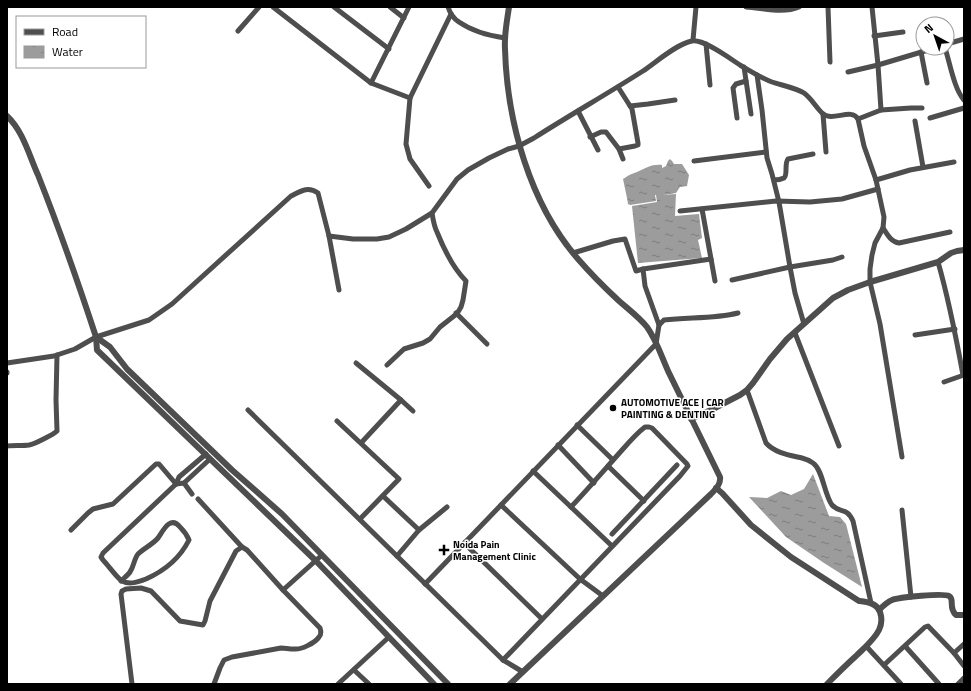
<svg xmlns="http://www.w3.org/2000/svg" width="971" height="691" font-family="'Titillium Web',sans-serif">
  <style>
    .water { fill: url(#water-ripples) }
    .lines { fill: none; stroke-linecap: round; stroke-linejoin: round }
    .minor { stroke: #4e4e4e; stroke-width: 5 }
    .tertiary { stroke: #4e4e4e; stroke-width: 6 }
    .poi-dot { fill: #000; stroke: #fff; stroke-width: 1.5 }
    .labels { text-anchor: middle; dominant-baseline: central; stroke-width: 3; stroke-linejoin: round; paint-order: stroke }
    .poi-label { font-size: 10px; font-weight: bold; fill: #000; stroke: #fff; text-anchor: start }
  </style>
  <defs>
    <pattern id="water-ripples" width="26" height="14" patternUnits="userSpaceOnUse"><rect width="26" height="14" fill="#9c9c9c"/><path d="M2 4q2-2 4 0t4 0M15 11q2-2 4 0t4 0" fill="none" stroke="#7d7d7d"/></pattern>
  </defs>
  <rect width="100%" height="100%" fill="#fff"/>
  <!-- water -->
  <g class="water">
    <path d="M670 159 672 161 674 164H682L689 175 687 186 680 187 676 193 663 195 676 194 675 216 699 214 702 238 698 240 702 258 638 263 632 206 657 202 656 195H655L656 201 630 205 628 204 627 198 623 179C629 175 631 174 637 172 647 168 651 164 662 165V168L666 166 668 161Z"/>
    <path d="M813 474 829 516 840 517 846 524 862 587 824 563 786 537 749 497 767 498 781 491 791 495 804 489Z"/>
  </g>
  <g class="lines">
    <!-- minor -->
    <g class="minor">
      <path d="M273 7 371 83 410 98 406 144 410 159 429 186"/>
      <path d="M334 7 389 49"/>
      <path d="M390 7 404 18"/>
      <path d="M448 7C450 13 454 19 459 22 472 31 491 36 505 38"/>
      <path d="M746 7C763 8 783 14 799 7"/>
      <path d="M828 7 830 62"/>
      <path d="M872 7 878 65 881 110"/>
      <path d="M238 31 259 7"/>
      <path d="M874 36 903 32"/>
      <path d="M693 40 696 7"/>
      <path d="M706 44 710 85"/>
      <path d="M947 44 964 39"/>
      <path d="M945 48C950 63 954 89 964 100"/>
      <path d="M921 52 927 83"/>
      <path d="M744 67 751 114"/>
      <path d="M848 72 878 65 935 48"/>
      <path d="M757 75 762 110 767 158 772 174 779 202 790 267 795 293 804 324"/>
      <path d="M371 83 409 7"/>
      <path d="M618 87 632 109 638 143V145L635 146 619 149"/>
      <path d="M410 98 451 14"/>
      <path d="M630 106 648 104 675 100"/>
      <path d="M578 111 598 150"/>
      <path d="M823 114 826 152"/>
      <path d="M737 118 733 88 736 84 746 81"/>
      <path d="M930 118 964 108"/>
      <path d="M858 119 881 110 911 108H922"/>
      <path d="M915 121 923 167"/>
      <path d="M590 137 601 132H606L619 149 623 159"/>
      <path d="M694 161 766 152"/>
      <path d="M774 180C776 180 782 179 784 178 788 175 784 164 788 159L813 154"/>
      <path d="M876 180 910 170 954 162"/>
      <path d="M702 209 715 281"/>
      <path d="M680 211 776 201 810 202 842 199 878 189"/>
      <path d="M883 228C887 234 891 242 899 243L950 232"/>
      <path d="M329 236 353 239H377L389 237 406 229 432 213 457 179 468 170 489 158 508 149 519 146 534 138C570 115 607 94 643 71 655 63 678 43 692 41 704 39 729 58 740 65 750 71 761 78 772 82 781 85 796 88 804 93 811 98 816 107 822 113 832 123 851 107 858 119L864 146 876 180 884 217 883 228 875 243 872 255 870 269V282L880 324 902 457"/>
      <path d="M573 253 613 241 625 239 636 271 643 269"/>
      <path d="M938 262C949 300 956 337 963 375"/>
      <path d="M732 280 790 267 833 260 842 257"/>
      <path d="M456 313 487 344"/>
      <path d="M659 325 645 286 643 269 711 259"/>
      <path d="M795 333 839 446"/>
      <path d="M915 335 955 329"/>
      <path d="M7 363 54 356 75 349 96 337 149 320 172 304 291 196C301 191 308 186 318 193L329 236 339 290"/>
      <path d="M356 363 401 400 413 411"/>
      <path d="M387 365 404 349 423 343 430 339 440 327 454 316 458 312 461 307 463 300 466 281C454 269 443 247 437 232 434 226 433 219 432 213"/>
      <path d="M7 373V372"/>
      <path d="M944 382 964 375"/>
      <path d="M747 390 766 443C775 453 789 455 802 458 806 459 810 461 813 463 823 470 824 494 832 505 840 514 846 506 853 521L871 603"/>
      <path d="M248 410 503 660 523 672"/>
      <path d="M337 421 399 479 360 519"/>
      <path d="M577 425 613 460"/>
      <path d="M361 443 401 400"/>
      <path d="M558 445 594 483"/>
      <path d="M7 446C14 445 22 446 29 445 35 444 54 434 57 431L56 400 57 355"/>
      <path d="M608 466 644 501"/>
      <path d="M533 471 571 507 612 546"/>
      <path d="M184 483 192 494"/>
      <path d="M176 484 184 483 210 459"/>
      <path d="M383 496 419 530 397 556"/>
      <path d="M198 499 242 547"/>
      <path d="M501 505 580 579 603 596"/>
      <path d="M902 510 911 597"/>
      <path d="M71 530 88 513 93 509 113 504 156 464H159L176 484"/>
      <path d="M419 530 447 507"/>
      <path d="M612 534 677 465"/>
      <path d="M464 543 542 619"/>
      <path d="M121 581C124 578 128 575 130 572 134 566 134 559 138 554 144 548 152 545 158 538 163 531 170 515 180 527 184 531 187 535 189 540 180 558 164 571 146 579 138 582 130 585 122 581 117 578 108 565 103 560L101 557 103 553 176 484 179 477 206 454"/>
      <path d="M425 584 656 344 659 325 664 320C689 317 714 319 738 313"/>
      <path d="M283 590 322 555"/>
      <path d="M866 646 901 684"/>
      <path d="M905 646 939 684"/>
      <path d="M954 653 964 644"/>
      <path d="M503 660 680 476 688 466 687 464 652 428 649 427H645C637 433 630 441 623 449 606 468 589 488 571 507"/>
      <path d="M884 665 925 627 928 626 954 653 964 666"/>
      <path d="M354 670 369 684"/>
      <path d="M132 684 121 594 122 591 126 589 141 588 151 591 180 621 203 625 205 621 210 601 236 551 242 547 247 550 283 590 320 628C321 631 322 634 319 637 315 643 301 650 294 649 289 649 285 648 281 648L232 657 224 660 220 668 214 684"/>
      <path d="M338 684 389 637"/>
      <path d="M958 684 964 678"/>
    </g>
    <!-- tertiary -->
    <g class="tertiary">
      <path d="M509 7C507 21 504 35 505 49 507 122 530 204 578 259 591 274 604 287 618 300 628 309 639 317 647 327 657 341 662 358 669 373 686 408 703 442 720 477 721 484 716 489 711 494L510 684"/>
      <path d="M7 116C23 131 29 155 38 175 59 228 78 282 96 337L97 350 316 561 434 684"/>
      <path d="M96 337 110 347 127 369 232 470 282 514 448 684"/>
      <path d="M691 419 713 409 740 395 747 390 753 383 770 359 787 339 833 298 848 290 870 282 938 262 951 253 957 251 964 250"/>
      <path d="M716 488 722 493 751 525 791 557 859 601C867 602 877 603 880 612 882 618 882 624 879 630 874 640 864 648 856 656 846 665 836 675 827 684"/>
      <path d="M879 610C883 606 887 602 892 600 899 597 944 593 949 596 955 599 948 608 956 615H964"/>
    </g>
  </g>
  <!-- markers -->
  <g class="poi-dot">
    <circle cx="613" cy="408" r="4"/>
    <path d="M442 544h4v4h4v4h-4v4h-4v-4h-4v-4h4z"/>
  </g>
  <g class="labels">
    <!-- poi labels -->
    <g class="poi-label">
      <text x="621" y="402">AUTOMOTIVE ACE | CAR<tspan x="621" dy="12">PAINTING &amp; DENTING</tspan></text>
      <text x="453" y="544">Noida Pain<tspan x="453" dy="12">Management Clinic</tspan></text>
    </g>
  </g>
  <!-- border -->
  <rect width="971" height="691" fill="none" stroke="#000000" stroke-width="16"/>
  <!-- legend -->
  <rect x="16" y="16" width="130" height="52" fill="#ffffff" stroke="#999999"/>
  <rect x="24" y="29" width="20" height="6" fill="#4e4e4e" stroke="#999999"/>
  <text x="52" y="36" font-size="12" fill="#000000">Road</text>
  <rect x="24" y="46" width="20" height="12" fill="url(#water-ripples)" stroke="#999999"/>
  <text x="52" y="56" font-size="12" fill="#000000">Water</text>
  <!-- north arrow -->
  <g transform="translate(935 36) rotate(320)"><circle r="19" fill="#ffffff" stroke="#999999"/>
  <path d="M0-3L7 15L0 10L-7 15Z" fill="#000000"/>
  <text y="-6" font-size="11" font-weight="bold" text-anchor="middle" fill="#000000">N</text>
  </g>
</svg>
